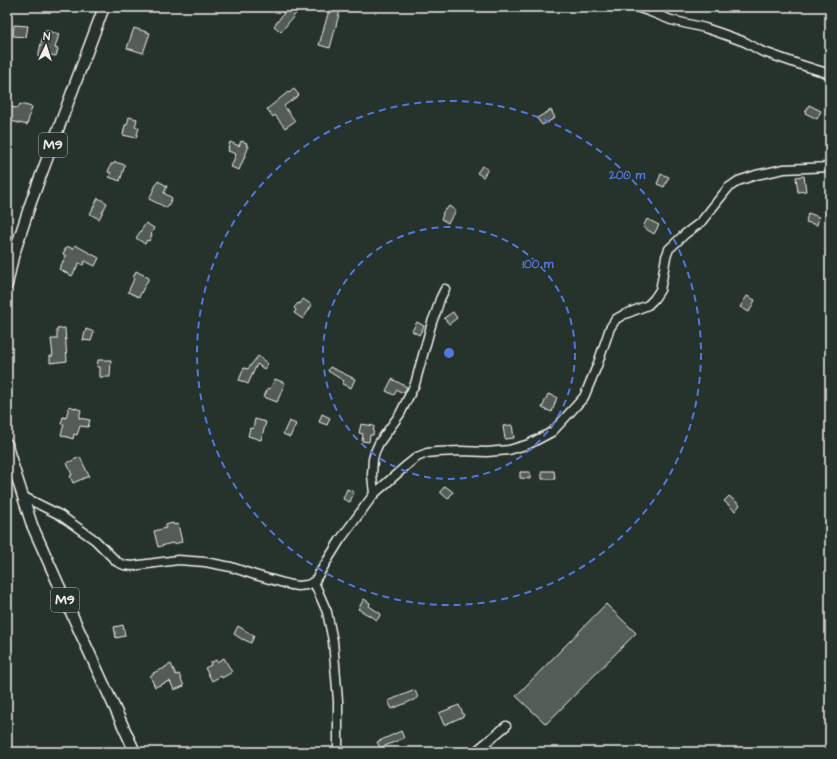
<svg xmlns="http://www.w3.org/2000/svg" width="837" height="759" font-family="'Architects Daughter',sans-serif">
  <style>
    .building { fill: #525c55; stroke: #f4f1e8 }
    .lines { fill: none; stroke-linecap: round; stroke-linejoin: round }
    .minor-casing { stroke: #f4f1e8; stroke-width: 11 }
    .major-casing { stroke: #f4f1e8; stroke-width: 13 }
    .minor { stroke: #26332d; stroke-width: 8 }
    .major { stroke: #26332d; stroke-width: 10 }
    .ring { fill: none; stroke: #5377dc; stroke-width: 2; stroke-dasharray: 7 5 }
    .labels { text-anchor: middle; dominant-baseline: central; stroke-width: 3; stroke-linejoin: round; paint-order: stroke }
    .shield { fill: #26332d; stroke: #b6b8b0; stroke-width: 1 }
    .shield-label { font-size: 14px; font-weight: bold; fill: #f4f1e8 }
    .centre { fill: #5377dc; stroke: #26332d; stroke-width: 2 }
    .ring-label { font-size: 12px; text-anchor: middle; font-weight: bold; fill: #5377dc; stroke: #26332d; stroke-width: 3; stroke-linejoin: round; paint-order: stroke }
  </style>
  <rect width="100%" height="100%" fill="#26332d"/>
  <filter id="ink" filterUnits="userSpaceOnUse"><feTurbulence type="fractalNoise" baseFrequency=".025" numOctaves="2"/><feDisplacementMap in="SourceGraphic" scale="8" xChannelSelector="R" yChannelSelector="G"/><feConvolveMatrix kernelMatrix="1 2 1 2 8 2 1 2 1" color-interpolation-filters="sRGB"/></filter>
  <g filter="url(#ink)">
    <!-- building -->
    <g class="building">
      <path d="M276 7H301L281 32 274 26 284 13Z"/>
      <path d="M330 7H341L330 48 319 45Z"/>
      <path d="M14 25 28 26 26 37 13 36Z"/>
      <path d="M134 28 150 33 143 53 127 48Z"/>
      <path d="M44 30 59 34 55 48 58 49 56 56 45 54 44 58 38 57Z"/>
      <path d="M294 89 299 95 284 106 295 121 285 128 275 115 273 117 267 109 288 92 289 93Z"/>
      <path d="M20 104 32 107 27 125 7 120V107L18 108Z"/>
      <path d="M809 105 821 111 817 119 805 113Z"/>
      <path d="M551 110 555 118 542 125 537 118Z"/>
      <path d="M129 117 137 119 135 127 139 128 136 138 123 135 125 125H127Z"/>
      <path d="M241 141 247 143 246 146H249L239 170 231 167 236 154 228 151 229 148H228L230 142 239 146Z"/>
      <path d="M115 162 125 165 120 181 109 177 111 173 108 172 111 164H114Z"/>
      <path d="M482 166 488 169 483 177 477 173Z"/>
      <path d="M661 174 669 177 664 187 657 184Z"/>
      <path d="M804 176 806 191 798 192 796 177Z"/>
      <path d="M158 181 167 186 164 193 172 198 167 208 149 199Z"/>
      <path d="M98 198 107 203 99 219 90 214Z"/>
      <path d="M449 206 456 211 448 223 441 219 443 215 442 214 445 209 446 210Z"/>
      <path d="M808 213 819 217 817 225 806 222Z"/>
      <path d="M647 219 659 225 654 234 643 227Z"/>
      <path d="M146 223 154 228 151 234 152 235 149 241 147 240 145 244 136 238Z"/>
      <path d="M75 245 99 258 95 266 85 261 83 265 79 263 72 276 59 269 66 256 63 254 67 246 73 249Z"/>
      <path d="M136 271 149 278 139 297 128 292 134 279 133 278Z"/>
      <path d="M747 296 755 300 749 312 740 307Z"/>
      <path d="M303 299 312 305 303 319 294 313 296 310 294 308 298 303 300 304Z"/>
      <path d="M453 312 457 318 449 324 444 318Z"/>
      <path d="M417 322 424 326 419 335 412 331Z"/>
      <path d="M65 328 67 361 50 363V356H53L51 339H57V329Z"/>
      <path d="M86 329 94 332 91 341 83 340Z"/>
      <path d="M258 356 268 364 264 369 257 364 248 384 239 380 244 368 248 369Z"/>
      <path d="M98 360H111L110 377H100V367H97Z"/>
      <path d="M330 367 355 379 351 388 342 384 344 381 328 371Z"/>
      <path d="M275 379 285 383 277 402 264 397 268 388 270 389Z"/>
      <path d="M392 379 407 387 404 393 397 390 394 395 386 391Z"/>
      <path d="M548 394 557 397 552 412 542 408Z"/>
      <path d="M69 406 81 410 79 418 90 420 88 427 80 426 77 435 74 434 73 439 61 435 64 424H61L63 417 66 418Z"/>
      <path d="M322 414 330 418 327 425 319 422Z"/>
      <path d="M255 419 266 422 261 440 248 436 250 428 253 429Z"/>
      <path d="M289 421 296 424 290 437 283 434Z"/>
      <path d="M361 424 374 426 373 435H370L369 442 362 441 363 434 359 433Z"/>
      <path d="M512 425 514 438 505 439 503 426Z"/>
      <path d="M80 457 89 476 73 483 70 476 72 475 67 463Z"/>
      <path d="M542 471H554L555 479H542Z"/>
      <path d="M520 472H530V479L520 478Z"/>
      <path d="M445 486 453 492 448 499 440 492Z"/>
      <path d="M347 489 354 492 350 502 343 499Z"/>
      <path d="M729 496 740 505 735 511 724 501Z"/>
      <path d="M173 523 174 525 178 524 182 542 173 544 172 543 158 547 154 531 166 528 165 525Z"/>
      <path d="M364 599 370 603 369 606 381 614 377 620 358 609Z"/>
      <path d="M606 604 636 633 546 724 516 696Z"/>
      <path d="M123 625 125 636 116 638 114 627Z"/>
      <path d="M238 626 254 636 251 643 243 639V640L234 634Z"/>
      <path d="M224 658 232 672 222 678 221 676 212 681 205 668 211 665 210 663 216 660 217 662Z"/>
      <path d="M171 664 176 675 179 674 184 686 174 690 170 681 155 687 150 676 154 674 153 673 165 668V667Z"/>
      <path d="M415 690 418 698 392 709 388 701Z"/>
      <path d="M459 705 464 716 444 725 439 713Z"/>
      <path d="M401 731 404 738 380 748 377 742Z"/>
    </g>
    <g class="lines">
      <defs>
        <g id="minor">
          <path d="M636 7 648 11 671 20 705 28 720 33 745 42 761 51 798 64 830 74"/>
          <path d="M7 247 13 257"/>
          <path d="M374 494 372 475 373 459 375 452 379 443 400 414 415 384 432 322 436 312 440 299 445 289"/>
          <path d="M22 496 60 515 95 540 117 562 124 565 132 566 178 560 205 562 231 567 255 575 291 585 298 586 307 585 314 582 340 540 374 494 407 465 417 457 427 453 436 452 461 451 487 452 509 450 529 444 552 432 565 418 584 397 597 366 610 328 616 319 623 315 648 305 654 299 660 290 662 280 666 257 669 249 685 234 701 222 728 188 738 181 756 175 784 169 830 167"/>
          <path d="M314 582 327 612 333 641 338 701V752"/>
          <path d="M475 752 506 726"/>
        </g>
        <g id="major">
          <path d="M7 285 13 257 31 202 81 68 104 7"/>
          <path d="M7 444 9 453 32 525 78 628 135 752"/>
        </g>
      </defs>
      <!-- minor casing -->
      <use href="#minor" class="minor-casing"/>
      <!-- major casing -->
      <use href="#major" class="major-casing"/>
      <!-- minor -->
      <use href="#minor" class="minor"/>
      <!-- major -->
      <use href="#major" class="major"/>
    </g>
  </g>
  <!-- distance rings -->
  <g class="ring">
    <circle cx="449" cy="353" r="126"/>
    <circle cx="449" cy="353" r="252"/>
  </g>
  <g class="labels">
    <!-- shield labels -->
    <g class="shield">
      <rect x="39" y="133" width="28" height="24" rx="3"/>
      <rect x="51" y="588" width="28" height="24" rx="3"/>
    </g>
    <g class="shield-label">
      <text x="53" y="145">M9</text>
      <text x="65" y="600">M9</text>
    </g>
  </g>
  <circle cx="449" cy="353" r="6" class="centre"/>
  <g class="ring-label">
    <text x="627" y="179">200 m</text>
    <text x="538" y="268">100 m</text>
  </g>
  <!-- margin -->
  <rect width="837" height="759" fill="none" stroke="#26332d" stroke-width="24"/>
  <rect x="12" y="12" width="813" height="735" fill="none" stroke="#f4f1e8" stroke-width="1.5" filter="url(#ink)"/>
  <!-- north arrow -->
  <g transform="translate(46 46) rotate(4)" stroke="#26332d" stroke-width="3" paint-order="stroke">
  <path d="M0-3L7 15L0 10L-7 15Z" fill="#f4f1e8"/>
  <text y="-6" font-size="11" font-weight="bold" text-anchor="middle" fill="#f4f1e8">N</text>
  </g>
</svg>
